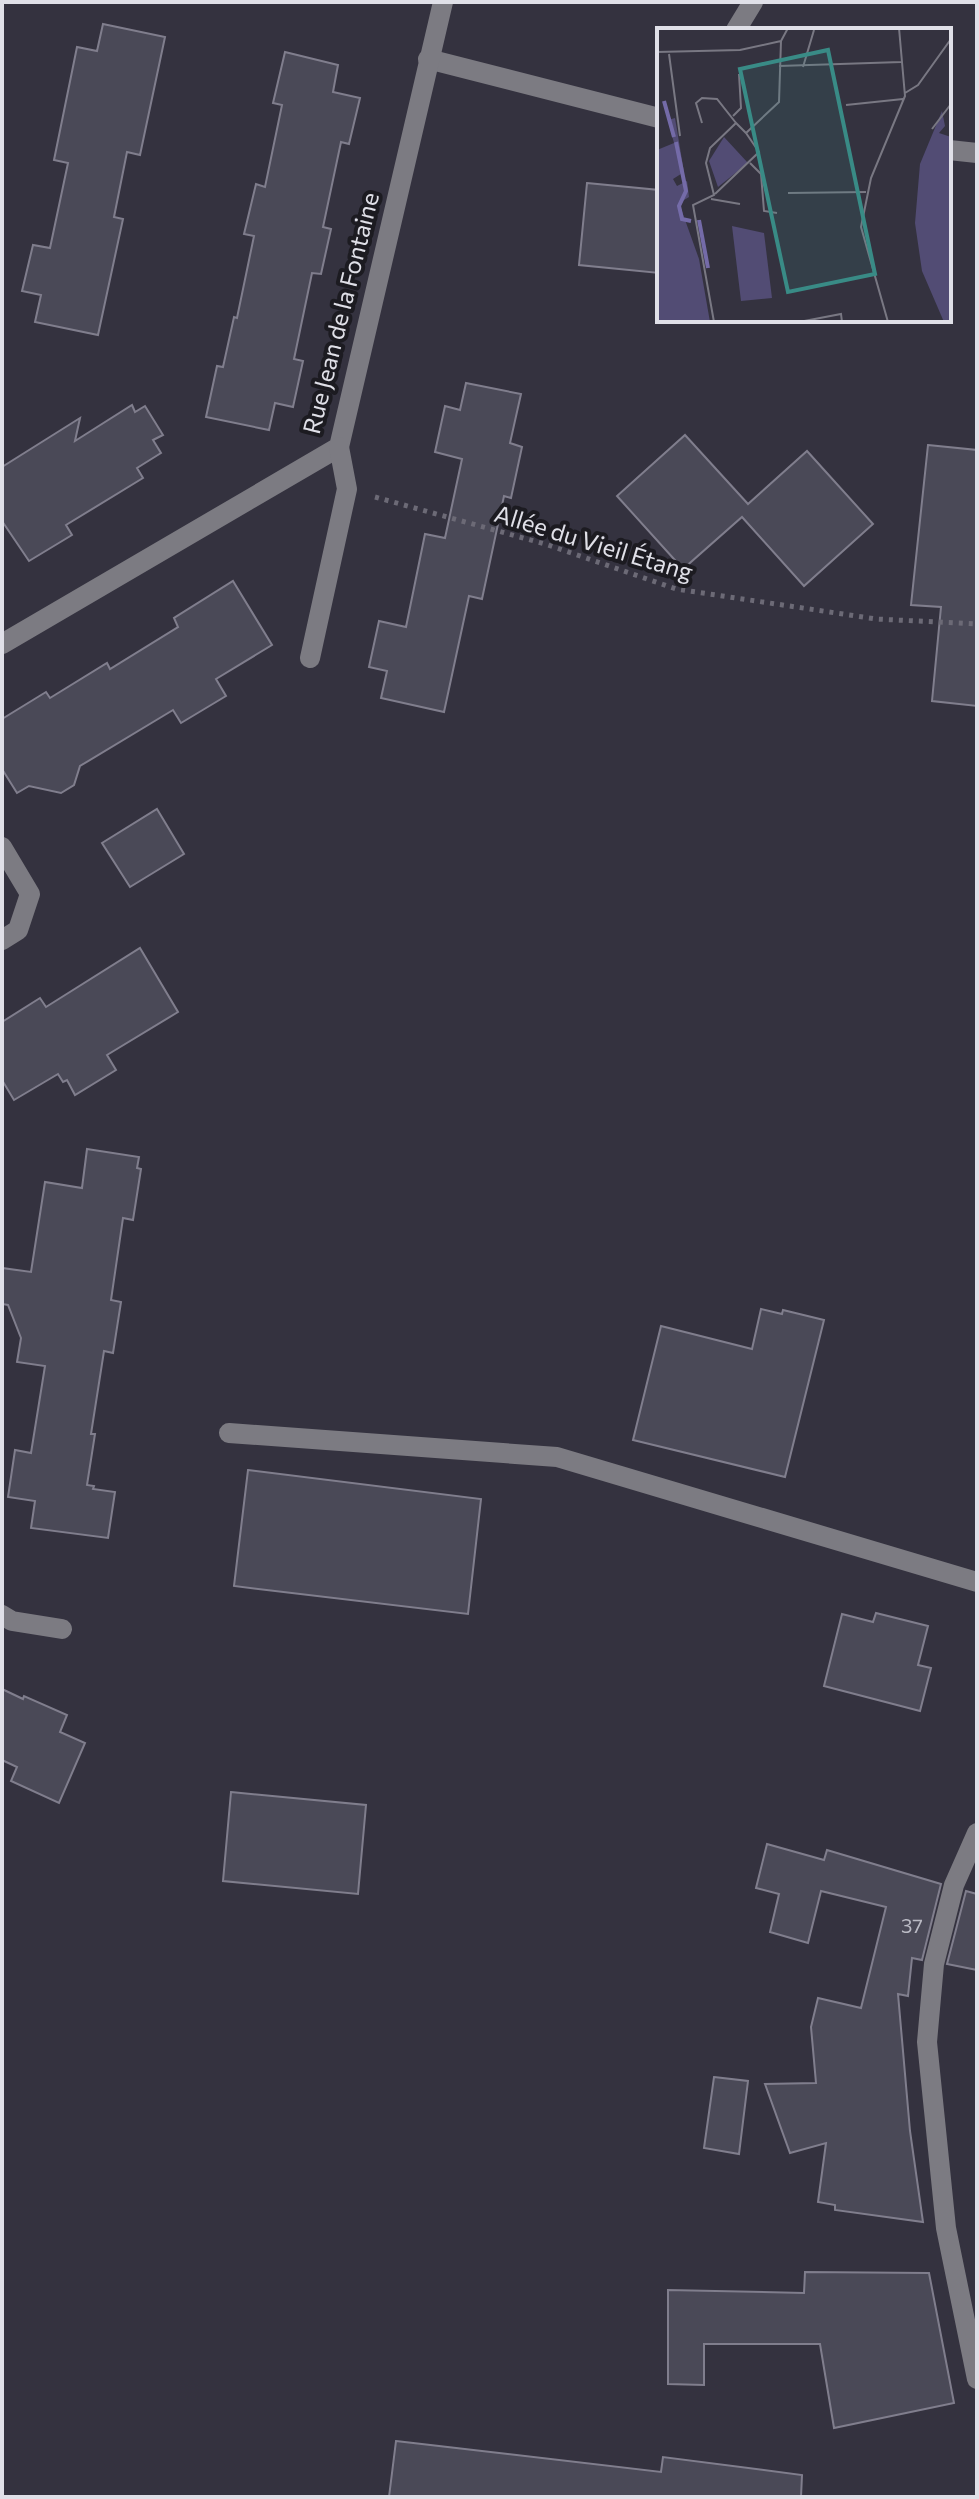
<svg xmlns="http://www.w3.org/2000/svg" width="979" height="2499" font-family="Commissioner,sans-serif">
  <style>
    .building { fill: #4a4957; stroke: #807e8d; stroke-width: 2 }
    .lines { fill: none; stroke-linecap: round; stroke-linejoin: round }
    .path { stroke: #6c6a76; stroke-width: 5; stroke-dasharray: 4 6; stroke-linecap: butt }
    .minor { stroke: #7c7b82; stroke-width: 20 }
    .labels { text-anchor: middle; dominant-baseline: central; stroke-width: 8; stroke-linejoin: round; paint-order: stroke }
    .number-label { font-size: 20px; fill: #babac4 }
    .street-label { font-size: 24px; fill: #e0e0e8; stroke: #1c1b21 }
    .inset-river { fill: none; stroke: #746ba8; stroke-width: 4 }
    .inset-road { fill: none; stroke: #797883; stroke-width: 2 }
    .view { fill: #398b86; fill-opacity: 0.15; stroke: #398b86; stroke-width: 4 }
    .inset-edge { fill: none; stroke: #e0e0e8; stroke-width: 4 }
  </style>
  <rect width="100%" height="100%" fill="#34323f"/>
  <!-- building -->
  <g class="building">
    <path d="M103 24 165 37 140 155 127 152 114 217 123 219 98 335 35 322 41 295 22 291 33 245 50 248 68 163 54 160 77 47 97 51Z"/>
    <path d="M285 52 338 65 333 92 360 98 349 144 341 142 323 227 331 229 321 274 312 273 294 359 303 361 293 407 275 403 269 430 206 417 217 366 223 367 234 317 237 318 254 236 244 234 256 184 265 187 282 105 273 103Z"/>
    <path d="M587 183 659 190V273L579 265Z"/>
    <path d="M466 383 521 394 510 443 522 447 511 498 504 496 482 599 469 596 444 712 381 698 387 671 369 667 379 621 406 627 425 534 445 538 462 459 435 452 445 406 460 410Z"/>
    <path d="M132 405 135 412 145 406 163 435 153 440 161 453 137 468 143 478 66 525 72 535 29 561 2 521V467L80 418 75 441Z"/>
    <path d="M685 435 748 504 807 451 873 524 804 586 742 517 683 569 617 496Z"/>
    <path d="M928 445 977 450V706L932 701 941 607 911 605Z"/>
    <path d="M233 581 272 645 216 679 226 696 181 723 173 710 80 766 74 785 61 793 29 786 17 793 2 769V719L46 692 50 698 107 663 110 669 178 627 174 618Z"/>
    <path d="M157 809 184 854 130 887 102 843Z"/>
    <path d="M140 948 178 1012 107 1055 116 1070 75 1095 67 1080 63 1082 58 1074 14 1100 2 1080V1022L40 998 46 1007Z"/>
    <path d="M87 1149 139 1157 137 1168 141 1169 133 1220 123 1218 111 1300 121 1302 113 1353 104 1351 91 1434H95L87 1485 94 1486 93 1489 115 1492 108 1538 31 1528 35 1501 8 1497 15 1450 31 1453 45 1366 17 1362 21 1338 8 1305 2 1304V1268L31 1272 45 1182 82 1188Z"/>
    <path d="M761 1309 782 1314 783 1310 824 1320 785 1477 633 1440 661 1326 752 1349Z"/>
    <path d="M248 1470 481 1499 468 1614 234 1586Z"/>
    <path d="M876 1613 928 1626 918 1665 931 1668 920 1711 824 1686 842 1614 873 1622Z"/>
    <path d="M2 1689 23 1699 24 1696 67 1715 60 1732 85 1743 59 1803 11 1781 17 1767 2 1760Z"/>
    <path d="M231 1792 366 1805 358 1894 223 1881Z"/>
    <path d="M767 1844 824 1860 827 1850 941 1884 922 1960 912 1958 908 1996 898 1994 910 2131 923 2222 835 2210V2205L818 2202 826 2143 790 2153 765 2084 816 2083 811 2027 818 1998 861 2008 886 1907 821 1891 808 1943 770 1932 779 1894 756 1888Z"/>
    <path d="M966 1891 977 1894V1970L947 1964Z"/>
    <path d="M714 2077 748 2081 739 2154 704 2148Z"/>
    <path d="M805 2272 929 2273 954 2403 834 2428 820 2344H704V2385L668 2384V2290L804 2293Z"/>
    <path d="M396 2441 661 2472 663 2457 802 2475 801 2497H389Z"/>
  </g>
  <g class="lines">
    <!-- path -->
    <path class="path" d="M375 497 545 544 676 589 876 619 977 624"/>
    <!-- minor -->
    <g class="minor">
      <path d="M736 30 753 2"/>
      <path d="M428 59 659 118"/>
      <path d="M949 150 977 153"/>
      <path d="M2 644 339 447 443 2"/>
      <path d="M310 658 347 489 339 447"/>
      <path d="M2 847 30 894 18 930 2 940"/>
      <path d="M229 1433 557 1457 977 1582"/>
      <path d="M2 1615 12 1621 62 1629"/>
      <path d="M977 1833 954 1885 934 1964 927 2042 946 2228 977 2379"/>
    </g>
  </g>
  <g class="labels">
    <!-- number labels -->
    <g class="number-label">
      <text x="912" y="1925">37</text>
    </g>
    <!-- street labels -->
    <g class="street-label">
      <text transform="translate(340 313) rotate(-76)">Rue Jean de la Fontaine</text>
      <text transform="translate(594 542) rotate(17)">Allée du Vieil Étang</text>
    </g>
  </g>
  <!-- overview -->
  <g transform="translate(657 28)">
    <rect width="294" height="294" fill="#34323f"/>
    <path d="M285 83 288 98 282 105 294 109V294H287L265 243 258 195 263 136ZM18 90 27 144 16 151 20 158 30 153 32 169 22 175 42 231 53 294H0V122L17 115 11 92ZM67 109 91 135 61 159 52 133ZM75 198 107 205 115 270 84 273Z" fill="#524c74"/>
    <path class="inset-river" d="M7 73 17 109M19 114 29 163 22 178 25 191 34 193M42 192 51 240"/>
    <path class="inset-road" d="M0 24 83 22 124 13M12 26 23 108M122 38 244 34M146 39 157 2M248 65 261 57 294 11M189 77 246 71M76 88 84 80 82 46M45 95 39 75 45 70 60 71 79 95M275 101 294 76M93 135 104 146 107 183 120 185M131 165 209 164M58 166 102 124 89 105M54 171 83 176M57 294 36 177 57 167 49 135 53 120 79 95 89 105 122 74 124 13 131 0M142 294 184 286 185 294M231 294 204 199 214 150 248 68 242 0"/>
    <path class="view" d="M171 22 218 246 131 264 83 41Z"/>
    <rect width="294" height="294" class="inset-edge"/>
  </g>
  <!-- border -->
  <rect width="979" height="2499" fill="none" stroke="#e0e0e8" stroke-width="8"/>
</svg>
